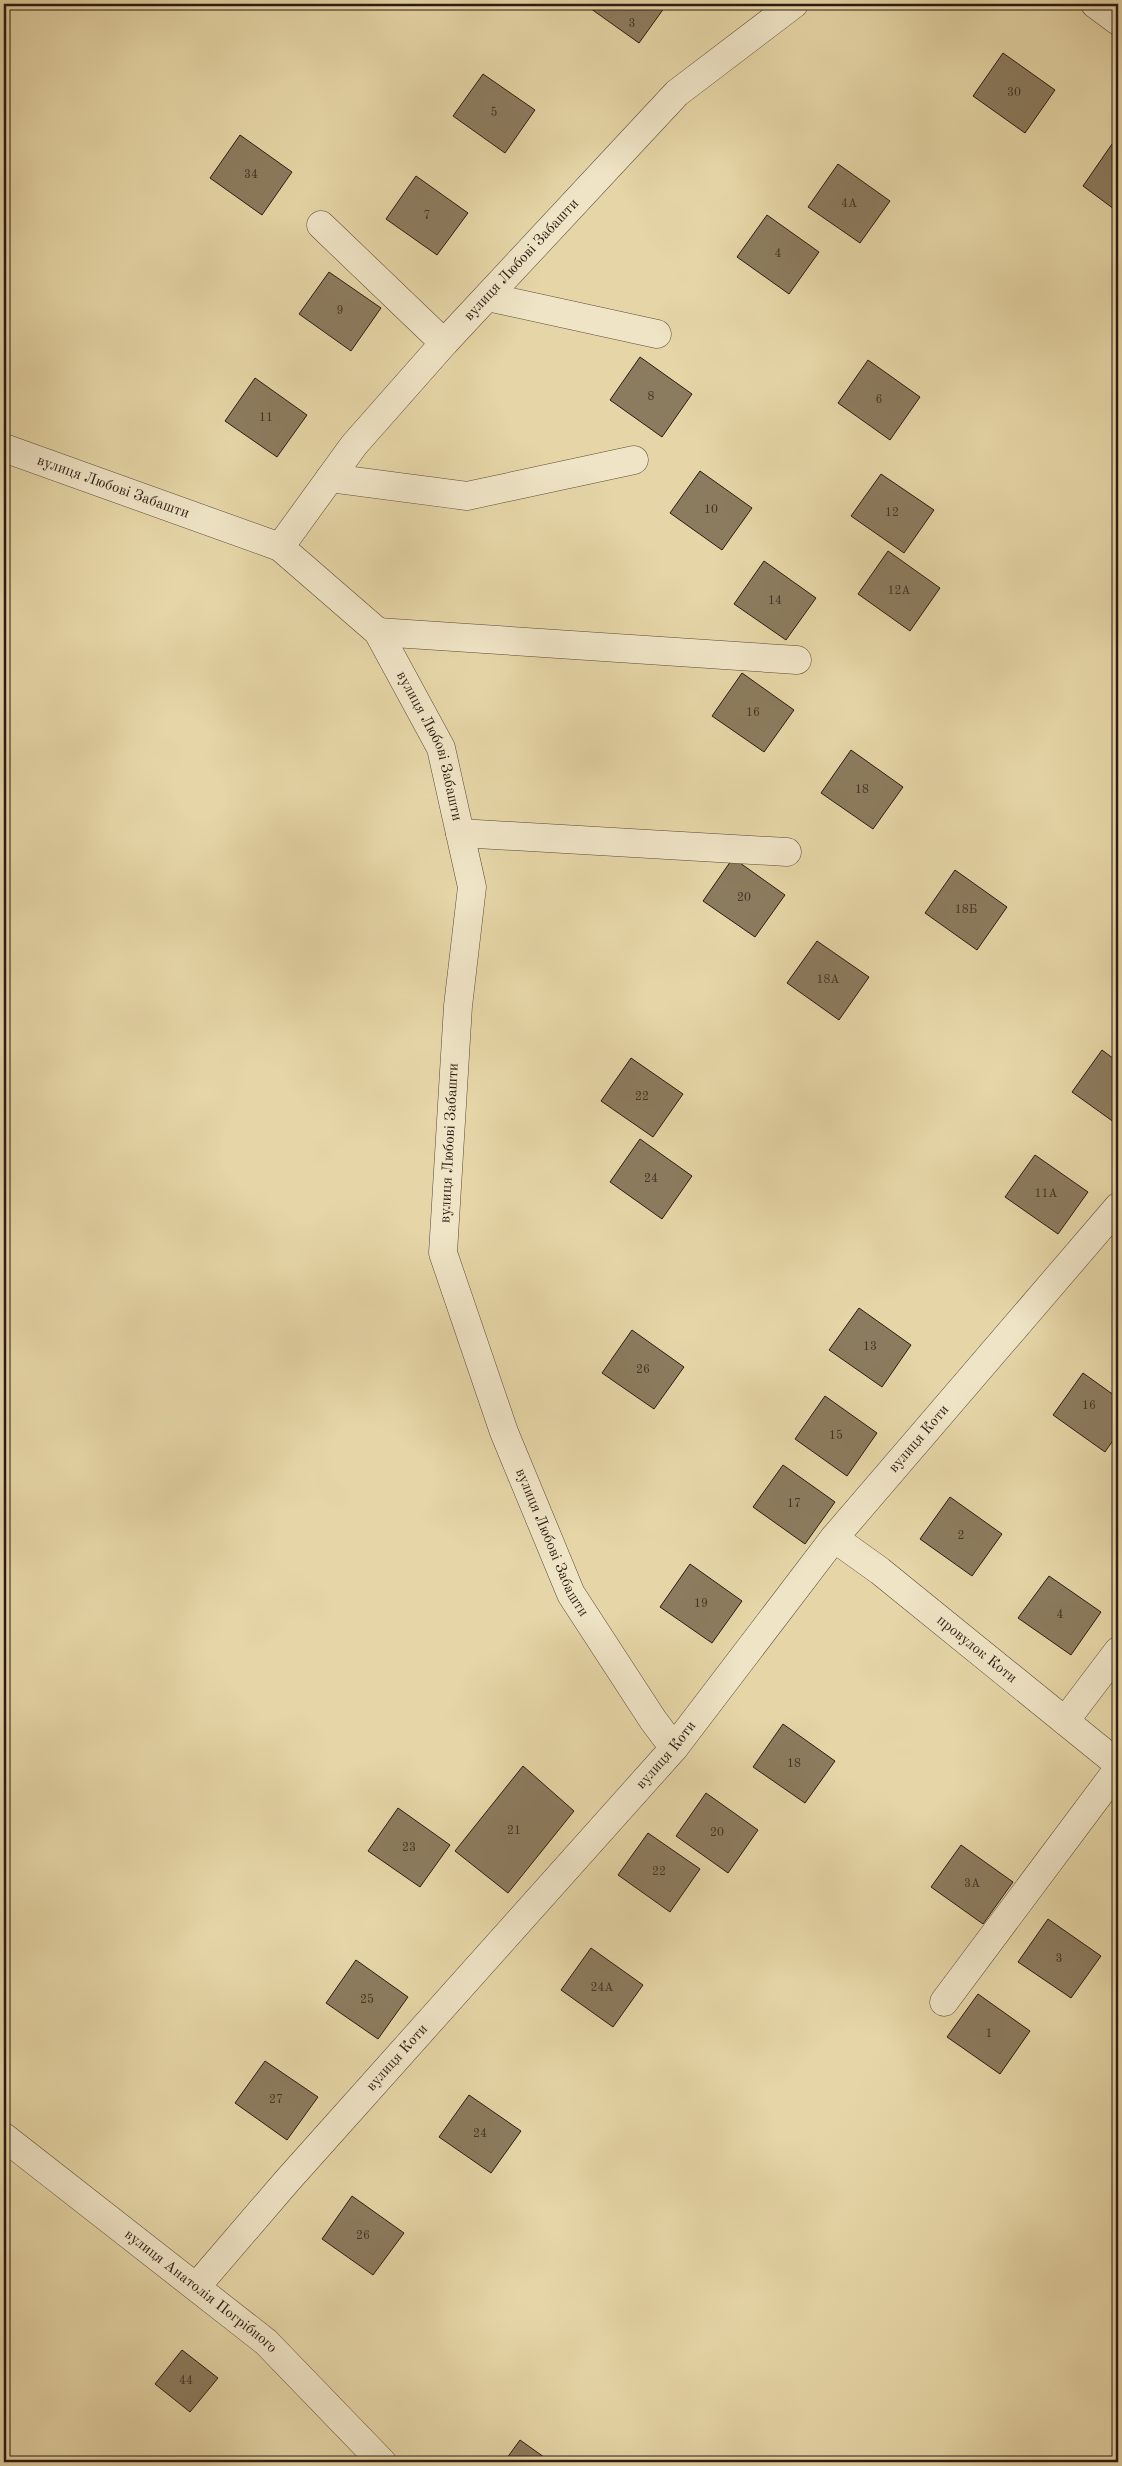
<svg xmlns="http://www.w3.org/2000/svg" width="1122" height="2466" font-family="'Old Standard TT',serif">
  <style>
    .building { fill: #8c7c5f; stroke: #2b1a11 }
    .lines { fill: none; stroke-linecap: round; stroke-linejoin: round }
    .minor-casing { stroke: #5a4936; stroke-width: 29 }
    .minor { stroke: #efe4c6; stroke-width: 28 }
    .labels { text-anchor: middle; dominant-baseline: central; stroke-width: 4.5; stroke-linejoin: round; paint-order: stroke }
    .number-label { font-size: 12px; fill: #433224 }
    .street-label { font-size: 15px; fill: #2b1a11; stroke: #efe4c6 }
  </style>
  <rect width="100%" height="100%" fill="#e6d6a7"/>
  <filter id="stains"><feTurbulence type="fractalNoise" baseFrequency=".004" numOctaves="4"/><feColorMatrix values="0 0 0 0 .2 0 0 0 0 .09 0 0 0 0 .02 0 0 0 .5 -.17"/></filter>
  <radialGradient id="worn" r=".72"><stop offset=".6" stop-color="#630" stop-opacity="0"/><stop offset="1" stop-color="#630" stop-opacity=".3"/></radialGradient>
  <!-- building -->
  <g class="building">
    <path d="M588 4H667L639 43 587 6Z"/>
    <path d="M1003 53 1055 90 1025 133 973 96Z"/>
    <path d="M483 74 535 110 505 153 453 116Z"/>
    <path d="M240 135 292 172 262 215 210 178Z"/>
    <path d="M1112 144 1118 148V212L1083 186Z"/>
    <path d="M838 164 890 201 860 243 808 207Z"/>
    <path d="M416 176 468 213 437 255 386 219Z"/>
    <path d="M767 215 819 252 789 294 737 257Z"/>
    <path d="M329 272 381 308 351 351 299 314Z"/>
    <path d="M640 357 692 394 662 437 610 400Z"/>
    <path d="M868 360 920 397 890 440 838 403Z"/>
    <path d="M255 378 307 415 277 457 225 421Z"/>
    <path d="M700 471 752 508 722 550 670 513Z"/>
    <path d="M881 474 934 510 904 553 851 516Z"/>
    <path d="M888 551 940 588 910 631 858 594Z"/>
    <path d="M764 561 816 598 786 640 734 604Z"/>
    <path d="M742 673 794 710 764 752 712 716Z"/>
    <path d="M851 750 903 787 873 829 821 793Z"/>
    <path d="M733 858 785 895 755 937 703 901Z"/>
    <path d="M955 870 1007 907 977 950 925 913Z"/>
    <path d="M817 941 869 977 839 1020 787 983Z"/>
    <path d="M1102 1050 1118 1062V1125L1072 1092Z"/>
    <path d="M631 1058 683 1094 653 1137 601 1101Z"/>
    <path d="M640 1139 692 1176 662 1219 610 1182Z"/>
    <path d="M1035 1155 1088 1192 1058 1234 1005 1197Z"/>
    <path d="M859 1308 911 1345 882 1387 829 1350Z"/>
    <path d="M632 1330 684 1367 654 1409 602 1373Z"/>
    <path d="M1083 1373 1118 1398V1433L1105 1452 1053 1415Z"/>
    <path d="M825 1396 877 1433 847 1476 795 1439Z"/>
    <path d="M783 1465 835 1502 805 1544 753 1507Z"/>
    <path d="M950 1497 1002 1534 972 1576 920 1539Z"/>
    <path d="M690 1564 742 1601 712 1643 660 1607Z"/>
    <path d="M1049 1576 1101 1612 1071 1655 1018 1618Z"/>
    <path d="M783 1724 835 1761 805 1803 753 1767Z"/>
    <path d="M523 1766 574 1811 508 1893 455 1851Z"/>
    <path d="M706 1793 758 1830 728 1873 676 1836Z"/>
    <path d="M398 1808 450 1845 420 1887 368 1851Z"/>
    <path d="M648 1833 700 1869 670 1912 618 1875Z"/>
    <path d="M961 1845 1013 1882 983 1924 931 1887Z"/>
    <path d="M1048 1919 1101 1956 1071 1998 1018 1962Z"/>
    <path d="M591 1948 643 1985 613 2027 561 1990Z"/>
    <path d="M356 1960 408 1997 378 2039 326 2003Z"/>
    <path d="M978 1994 1030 2031 1000 2074 947 2037Z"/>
    <path d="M265 2061 318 2097 287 2140 235 2103Z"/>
    <path d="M469 2095 521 2131 491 2173 439 2137Z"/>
    <path d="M352 2196 404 2233 373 2275 322 2239Z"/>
    <path d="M182 2350 218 2378 190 2412 155 2384Z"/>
    <path d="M520 2440 551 2462H504Z"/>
  </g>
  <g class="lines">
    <defs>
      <g id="minor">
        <path d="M1095 4 1118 21"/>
        <path d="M321 225 444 343"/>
        <path d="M488 297 657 334"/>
        <path id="s1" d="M4 448 280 547 354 445 444 343 677 93 794 4"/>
        <path d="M330 478 467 496 634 460"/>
        <path id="s2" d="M280 547 378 632 441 748 472 887 458 1006 443 1253 504 1432 571 1594 653 1720 674 1748"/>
        <path d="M378 632 797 660"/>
        <path d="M460 833 787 852"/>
        <path id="s3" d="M834 1538 880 1571 1118 1764"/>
        <path d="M1065 1721 1118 1651"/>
        <path d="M944 2002 1118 1769"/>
        <path id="s4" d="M4 2137 266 2342 382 2462"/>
        <path id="s5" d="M196 2287 287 2181 674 1748 834 1538 1118 1207"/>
      </g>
    </defs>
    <!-- minor casing -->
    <use href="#minor" class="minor-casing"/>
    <!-- minor -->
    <use href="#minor" class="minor"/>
  </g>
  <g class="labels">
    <!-- number labels -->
    <g class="number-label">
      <text x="632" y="24">3</text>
      <text x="1014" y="93">30</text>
      <text x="494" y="113">5</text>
      <text x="251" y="175">34</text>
      <text x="849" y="204">4А</text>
      <text x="427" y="216">7</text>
      <text x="778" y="254">4</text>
      <text x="340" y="311">9</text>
      <text x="651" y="397">8</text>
      <text x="879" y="400">6</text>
      <text x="266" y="418">11</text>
      <text x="711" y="510">10</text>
      <text x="892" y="513">12</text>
      <text x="899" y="591">12А</text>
      <text x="775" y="601">14</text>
      <text x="753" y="713">16</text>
      <text x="862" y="790">18</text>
      <text x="744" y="898">20</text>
      <text x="966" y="910">18Б</text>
      <text x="828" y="980">18А</text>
      <text x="642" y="1097">22</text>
      <text x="651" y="1179">24</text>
      <text x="1046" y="1194">11А</text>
      <text x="870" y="1347">13</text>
      <text x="643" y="1370">26</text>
      <text x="1089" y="1406">16</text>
      <text x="836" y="1436">15</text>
      <text x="794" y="1504">17</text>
      <text x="961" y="1536">2</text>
      <text x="701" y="1604">19</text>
      <text x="1060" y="1615">4</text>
      <text x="794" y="1764">18</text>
      <text x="514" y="1831">21</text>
      <text x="717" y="1833">20</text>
      <text x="409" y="1848">23</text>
      <text x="659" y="1872">22</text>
      <text x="972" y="1884">3А</text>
      <text x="1059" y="1959">3</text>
      <text x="602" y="1988">24А</text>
      <text x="367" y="2000">25</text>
      <text x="989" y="2034">1</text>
      <text x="276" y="2100">27</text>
      <text x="480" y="2134">24</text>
      <text x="363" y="2236">26</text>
      <text x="186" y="2381">44</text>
    </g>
    <!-- street labels -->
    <g class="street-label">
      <text stroke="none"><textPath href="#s1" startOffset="669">вулиця Любові Забашти</textPath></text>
      <text stroke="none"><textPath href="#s1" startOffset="116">вулиця Любові Забашти</textPath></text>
      <text stroke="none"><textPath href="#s2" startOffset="256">вулиця Любові Забашти</textPath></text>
      <text transform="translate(450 1143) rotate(-87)">вулиця Любові Забашти</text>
      <text stroke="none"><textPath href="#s5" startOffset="1115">вулиця Коти</textPath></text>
      <text stroke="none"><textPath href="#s2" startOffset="1081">вулиця Любові Забашти</textPath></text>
      <text stroke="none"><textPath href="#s3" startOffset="181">провулок Коти</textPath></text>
      <text stroke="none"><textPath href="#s5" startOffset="710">вулиця Коти</textPath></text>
      <text stroke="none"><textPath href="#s5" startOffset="305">вулиця Коти</textPath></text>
      <text stroke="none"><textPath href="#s4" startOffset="250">вулиця Анатолія Погрібного</textPath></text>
    </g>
  </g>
  <!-- margin -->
  <rect width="1122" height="2466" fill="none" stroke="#e6d6a7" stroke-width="20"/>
  <rect x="5" y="5" width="1112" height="2456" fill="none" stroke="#2b1a11" stroke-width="2.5"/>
  <rect x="10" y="10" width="1102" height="2446" fill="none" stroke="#2b1a11"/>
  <rect width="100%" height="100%" filter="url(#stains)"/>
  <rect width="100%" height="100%" fill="url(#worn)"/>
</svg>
